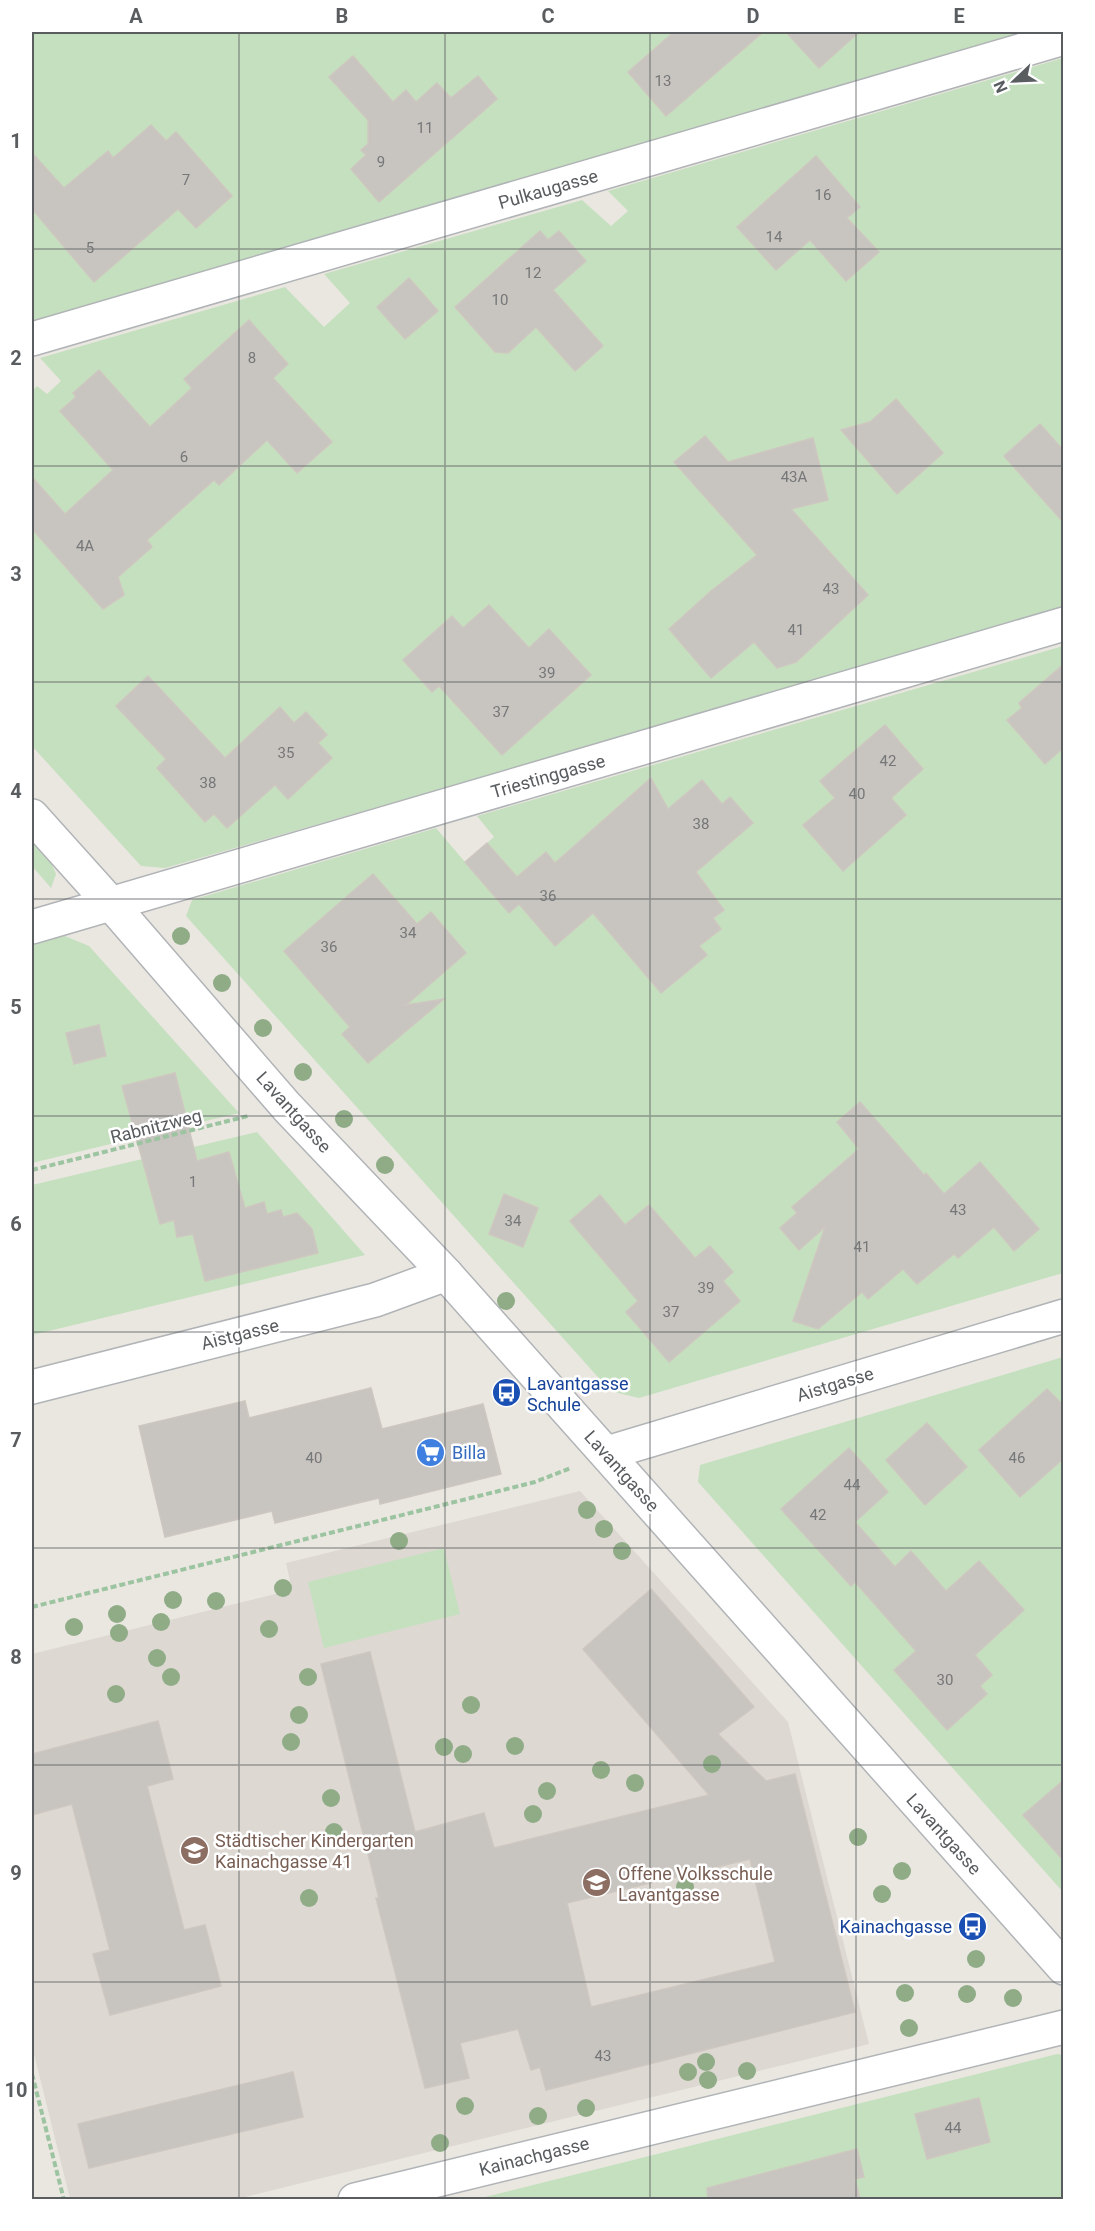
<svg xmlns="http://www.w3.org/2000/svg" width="1095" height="2231" font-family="Roboto,sans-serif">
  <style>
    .education { fill: #ddd8d2 }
    .green { fill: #c5e0bf }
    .building { fill: #c8c4c0; stroke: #cec7c0; stroke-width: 1.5; fill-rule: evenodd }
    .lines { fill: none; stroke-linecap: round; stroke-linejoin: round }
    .minor-casing { stroke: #b1b4b7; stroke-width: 36 }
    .path { stroke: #9cc4a1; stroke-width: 4; stroke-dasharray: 6 3; stroke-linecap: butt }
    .minor { stroke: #fff; stroke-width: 33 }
    .tree { fill: #8fac87 }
    .grid { fill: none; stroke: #595d60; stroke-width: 1.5; stroke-opacity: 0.55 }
    .labels { text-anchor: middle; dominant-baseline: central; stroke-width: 5; stroke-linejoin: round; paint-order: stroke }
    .number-label { font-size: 15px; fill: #757778 }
    .street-label { font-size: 18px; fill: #595d60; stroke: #fff }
    .transit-label { font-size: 18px; fill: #164399; stroke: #fff; text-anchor: start }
    .shop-label { font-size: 18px; fill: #366cbe; stroke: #fff; text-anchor: start }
    .education-label { font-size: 18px; fill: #785e54; stroke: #fff; text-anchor: start }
    .neatline { fill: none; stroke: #595d60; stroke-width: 2 }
    .grid-label { font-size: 20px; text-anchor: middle; font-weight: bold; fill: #595d60 }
  </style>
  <rect width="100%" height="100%" fill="#eae7e1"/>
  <!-- education -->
  <path class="education" d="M580 1491 788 1722 869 2044 237 2199H70L32 2046V1654L292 1590 286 1563Z"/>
  <!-- green -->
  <g class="green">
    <path d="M32 32H1035L32 327Z"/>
    <path d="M1063 58V607L714 711 165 868 141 866 32 746V391L37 386 47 394 61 381 40 358 285 287 324 327 350 303 324 274 582 200 611 226 628 211 608 191Z"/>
    <path d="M1063 646V1273L639 1398 614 1392 596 1375 186 916 192 900 436 828 465 862 494 837 477 816Z"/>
    <path d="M32 836 49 858 56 874 51 888 32 866Z"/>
    <path d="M60 934 89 946 239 1113 32 1163V941Z"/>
    <path d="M257 1132 365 1255 32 1335V1185Z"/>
    <path d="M1063 1357V1892L698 1482 700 1465Z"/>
    <path d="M444 1548 460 1614 324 1648 308 1582Z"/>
    <path d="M1057 2054 1063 2055V2199L473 2200Z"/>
  </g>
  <!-- building -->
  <g class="building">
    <path d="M674 32H763L666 116 628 72Z"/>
    <path d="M786 32H859L819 68Z"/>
    <path d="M353 56 393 102 406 90 416 102 437 83 451 98 478 76 497 99 379 202 351 169 366 155 361 150 368 144V120L329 77Z"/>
    <path d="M151 125 166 141 176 132 232 196 196 228 178 209 94 282 32 209V153L64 188 108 151 113 158Z"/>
    <path d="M816 156 860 207 847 218 879 252 846 281 810 240 776 270 737 227Z"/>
    <path d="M540 231 548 240 559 231 586 261 553 290 603 346 575 371 536 327 508 353 495 352 455 307Z"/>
    <path d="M409 278 438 311 405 339 377 307Z"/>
    <path d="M249 320 288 364 273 378 332 442 297 473 267 440 219 485 214 480 147 540 152 547 118 577 124 595 103 609 32 529V477L65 514 113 470 60 411 76 397 73 393 99 370 150 427 192 388 184 379Z"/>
    <path d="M896 399 943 453 897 494 841 430 870 422Z"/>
    <path d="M1040 424 1064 451V523L1004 456Z"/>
    <path d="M705 436 728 462 813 438 828 500 791 509 868 595 796 662 777 668 754 642 711 678 669 629 711 591 757 555 674 462Z"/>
    <path d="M489 605 529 648 549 629 591 675 502 755 439 686 432 692 403 660 452 616 463 628Z"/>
    <path d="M1064 664V747L1045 764 1007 720 1022 708 1019 703Z"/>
    <path d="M148 676 225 758 280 707 294 723 306 712 327 735 318 743 332 758 288 799 275 785 227 828 214 814 205 822 157 768 166 759 116 706Z"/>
    <path d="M885 725 923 769 891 798 906 815 843 871 803 825 835 798 820 781Z"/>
    <path d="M651 778 668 809 702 780 722 804 730 797 753 823 696 872 724 910 713 918 721 929 699 946 707 955 661 993 593 913 555 946 519 904 509 913 465 862 487 843 517 877 546 852 555 863Z"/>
    <path d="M373 874 417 924 431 912 466 953 406 1005 444 999 368 1063 342 1034 350 1027 284 951Z"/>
    <path d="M99 1025 106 1056 74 1064 66 1033Z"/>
    <path d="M175 1073 197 1161 229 1152 245 1208 264 1202 267 1214 281 1210 283 1217 297 1213 312 1229 318 1253 205 1281 193 1234 177 1237 174 1220 160 1224 122 1086Z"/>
    <path d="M860 1102 924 1175 926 1173 944 1194 980 1162 1039 1229 1014 1251 994 1227 958 1258 954 1254 917 1284 903 1269 868 1299 862 1292 818 1329 793 1321 825 1227 799 1250 780 1228 797 1213 792 1207 859 1149 837 1122Z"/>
    <path d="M504 1194 538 1208 523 1247 489 1234Z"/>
    <path d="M600 1195 625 1225 649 1205 695 1258 710 1246 733 1272 723 1281 740 1301 669 1362 626 1312 638 1301 570 1221Z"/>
    <path d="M371 1388 382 1429 483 1404 501 1474 380 1504 379 1498 275 1523 272 1511 165 1537 139 1426 245 1401 249 1418Z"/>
    <path d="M1047 1389 1064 1406V1458L1020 1497 979 1450Z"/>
    <path d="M927 1423 967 1467 925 1505 886 1460Z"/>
    <path d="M849 1448 888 1492 855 1522 895 1567 911 1551 946 1591 979 1561 1024 1610 975 1655 992 1675 980 1686 987 1694 947 1730 894 1670 916 1651 855 1582 851 1586 781 1509Z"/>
    <path d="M651 1589 754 1707 718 1734 766 1781 795 1774 855 2012 546 2090 540 2067 531 2070 518 2029 460 2043 469 2078 425 2088 376 1898H379L321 1664 370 1652 415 1832 484 1813 494 1848 709 1795 583 1649ZM750 1859 775 1962 591 2007 567 1903Z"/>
    <path d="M158 1721 173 1779 147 1786 184 1930 205 1925 221 1986 110 2015 93 1954 110 1950 72 1804 32 1815V1754Z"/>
    <path d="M1064 1780V1861L1023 1815Z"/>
    <path d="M293 2072 303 2117 89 2168 78 2124Z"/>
    <path d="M979 2098 990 2142 927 2159 915 2114Z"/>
    <path d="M857 2149 864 2177 855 2179 860 2199H708L707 2188Z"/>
  </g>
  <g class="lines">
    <defs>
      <g id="minor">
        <path d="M32 339 1064 38"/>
        <path d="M32 816 112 905 287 1107 446 1274 1064 1968"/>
        <path d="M32 927 1064 624"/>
        <path d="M32 1387 375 1300 446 1274"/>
        <path d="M607 1453 1064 1316"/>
        <path d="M355 2200 1064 2027"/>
      </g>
    </defs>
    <!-- minor casing -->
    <use href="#minor" class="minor-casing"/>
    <!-- path -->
    <g class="path">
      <path d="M32 1170 248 1116"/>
      <path d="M32 1607 535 1482 571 1468"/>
      <path d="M32 2074 64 2200"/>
    </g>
    <!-- minor -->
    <use href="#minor" class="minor"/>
  </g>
  <!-- trees -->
  <g class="tree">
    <circle cx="181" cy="936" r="9"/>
    <circle cx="222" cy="983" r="9"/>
    <circle cx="263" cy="1028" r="9"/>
    <circle cx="303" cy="1072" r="9"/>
    <circle cx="344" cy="1119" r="9"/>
    <circle cx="385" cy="1165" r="9"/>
    <circle cx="506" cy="1301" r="9"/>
    <circle cx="587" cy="1510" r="9"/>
    <circle cx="604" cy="1529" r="9"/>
    <circle cx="399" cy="1541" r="9"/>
    <circle cx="622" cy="1551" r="9"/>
    <circle cx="283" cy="1588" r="9"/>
    <circle cx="173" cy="1600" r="9"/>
    <circle cx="216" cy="1601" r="9"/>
    <circle cx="117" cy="1614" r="9"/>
    <circle cx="161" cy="1622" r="9"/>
    <circle cx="74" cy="1627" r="9"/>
    <circle cx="269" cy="1629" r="9"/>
    <circle cx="119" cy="1633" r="9"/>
    <circle cx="157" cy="1658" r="9"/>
    <circle cx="171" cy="1677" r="9"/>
    <circle cx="308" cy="1677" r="9"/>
    <circle cx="116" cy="1694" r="9"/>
    <circle cx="471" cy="1705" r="9"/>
    <circle cx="299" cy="1715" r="9"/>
    <circle cx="291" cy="1742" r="9"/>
    <circle cx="515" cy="1746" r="9"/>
    <circle cx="444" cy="1747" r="9"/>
    <circle cx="463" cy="1754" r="9"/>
    <circle cx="712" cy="1764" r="9"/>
    <circle cx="601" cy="1770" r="9"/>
    <circle cx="635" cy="1783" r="9"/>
    <circle cx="547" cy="1791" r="9"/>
    <circle cx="331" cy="1798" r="9"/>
    <circle cx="533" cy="1814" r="9"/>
    <circle cx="334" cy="1832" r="9"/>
    <circle cx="858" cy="1837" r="9"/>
    <circle cx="902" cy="1871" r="9"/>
    <circle cx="685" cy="1887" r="9"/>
    <circle cx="882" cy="1894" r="9"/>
    <circle cx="309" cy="1898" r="9"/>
    <circle cx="976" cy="1959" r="9"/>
    <circle cx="905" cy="1993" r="9"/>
    <circle cx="967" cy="1994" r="9"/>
    <circle cx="1013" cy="1998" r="9"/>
    <circle cx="909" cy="2028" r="9"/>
    <circle cx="706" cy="2062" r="9"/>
    <circle cx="747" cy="2071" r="9"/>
    <circle cx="688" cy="2072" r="9"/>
    <circle cx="708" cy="2080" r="9"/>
    <circle cx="465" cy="2106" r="9"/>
    <circle cx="586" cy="2108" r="9"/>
    <circle cx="538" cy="2116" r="9"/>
    <circle cx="440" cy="2143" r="9"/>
  </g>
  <!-- grid -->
  <path class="grid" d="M239 32V2200M445 32V2200M650 32V2200M856 32V2200M32 249H1064M32 466H1064M32 682H1064M32 899H1064M32 1116H1064M32 1332H1064M32 1548H1064M32 1765H1064M32 1982H1064"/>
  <!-- icons -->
  <defs>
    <symbol id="bus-disc" viewBox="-11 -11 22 22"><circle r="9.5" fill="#1a4fb4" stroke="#fff"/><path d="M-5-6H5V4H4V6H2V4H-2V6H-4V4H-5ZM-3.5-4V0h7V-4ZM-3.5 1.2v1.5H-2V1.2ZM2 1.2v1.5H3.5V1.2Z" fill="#fff"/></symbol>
    <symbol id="supermarket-disc" viewBox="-11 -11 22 22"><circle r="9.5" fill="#3f7fe0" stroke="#fff"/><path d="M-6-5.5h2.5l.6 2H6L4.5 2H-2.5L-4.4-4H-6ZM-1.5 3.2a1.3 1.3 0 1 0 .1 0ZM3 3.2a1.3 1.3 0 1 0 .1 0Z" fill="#fff"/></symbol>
    <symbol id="school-disc" viewBox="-11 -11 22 22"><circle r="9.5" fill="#8d6e63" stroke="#fff"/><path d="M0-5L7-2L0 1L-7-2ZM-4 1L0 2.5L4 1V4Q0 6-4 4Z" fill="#fff"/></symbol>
  </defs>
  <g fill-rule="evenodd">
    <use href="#bus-disc" x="490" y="1376" width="33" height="33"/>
    <use href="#supermarket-disc" x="414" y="1436" width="33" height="33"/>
    <use href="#school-disc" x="178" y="1834" width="33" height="33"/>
    <use href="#school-disc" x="580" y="1866" width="33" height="33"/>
    <use href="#bus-disc" x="956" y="1910" width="33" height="33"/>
  </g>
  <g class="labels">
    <!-- number labels -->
    <g class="number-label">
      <text x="663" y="81">13</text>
      <text x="425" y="128">11</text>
      <text x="381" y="162">9</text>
      <text x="186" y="180">7</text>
      <text x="823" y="195">16</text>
      <text x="774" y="237">14</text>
      <text x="90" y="248">5</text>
      <text x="533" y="273">12</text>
      <text x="500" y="300">10</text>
      <text x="252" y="358">8</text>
      <text x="184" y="457">6</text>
      <text x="794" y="477">43A</text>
      <text x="85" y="546">4A</text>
      <text x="831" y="589">43</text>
      <text x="796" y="630">41</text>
      <text x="547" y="673">39</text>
      <text x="501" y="712">37</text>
      <text x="286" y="753">35</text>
      <text x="888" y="761">42</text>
      <text x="208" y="783">38</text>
      <text x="857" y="794">40</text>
      <text x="701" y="824">38</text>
      <text x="548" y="896">36</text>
      <text x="408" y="933">34</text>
      <text x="329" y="947">36</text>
      <text x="193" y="1182">1</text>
      <text x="958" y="1210">43</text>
      <text x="513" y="1221">34</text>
      <text x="862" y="1247">41</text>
      <text x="706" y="1288">39</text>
      <text x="671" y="1312">37</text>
      <text x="314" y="1458">40</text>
      <text x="1017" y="1458">46</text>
      <text x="852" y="1485">44</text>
      <text x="818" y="1515">42</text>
      <text x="945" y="1680">30</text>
      <text x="603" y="2056">43</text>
      <text x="953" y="2128">44</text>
    </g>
    <!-- street labels -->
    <g class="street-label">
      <text transform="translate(548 189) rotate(-16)">Pulkaugasse</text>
      <text transform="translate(548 776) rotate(-16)">Triestinggasse</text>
      <text transform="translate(294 1112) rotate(48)">Lavantgasse</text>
      <text transform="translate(156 1126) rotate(-14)">Rabnitzweg</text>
      <text transform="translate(240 1334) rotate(-14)">Aistgasse</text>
      <text transform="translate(835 1384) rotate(-17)">Aistgasse</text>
      <text transform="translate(622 1471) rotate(48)">Lavantgasse</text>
      <text transform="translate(944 1834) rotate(48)">Lavantgasse</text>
      <text transform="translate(534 2156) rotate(-14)">Kainachgasse</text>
    </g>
    <!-- transit labels -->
    <g class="transit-label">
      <text x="527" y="1383">Lavantgasse<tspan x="527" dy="21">Schule</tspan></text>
      <text x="952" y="1926" text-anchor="end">Kainachgasse</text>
    </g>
    <!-- shop labels -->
    <g class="shop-label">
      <text x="452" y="1452">Billa</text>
    </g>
    <!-- education labels -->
    <g class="education-label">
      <text x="215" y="1840">Städtischer Kindergarten<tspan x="215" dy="21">Kainachgasse 41</tspan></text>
      <text x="618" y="1873">Offene Volksschule<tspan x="618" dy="21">Lavantgasse</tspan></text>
    </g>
  </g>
  <!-- border -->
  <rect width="1095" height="2231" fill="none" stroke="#ffffff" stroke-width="66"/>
  <!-- north arrow -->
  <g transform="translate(1014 81) rotate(247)" stroke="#ffffff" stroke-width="4.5" paint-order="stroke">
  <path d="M0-4.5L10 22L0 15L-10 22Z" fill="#595d60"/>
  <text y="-9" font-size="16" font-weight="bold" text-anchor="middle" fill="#595d60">N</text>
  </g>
  <rect x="33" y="33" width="1029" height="2165" class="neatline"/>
  <g class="grid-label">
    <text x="136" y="23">A</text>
    <text x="342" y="23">B</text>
    <text x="548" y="23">C</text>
    <text x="753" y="23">D</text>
    <text x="959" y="23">E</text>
    <text x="16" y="148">1</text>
    <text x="16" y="365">2</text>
    <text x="16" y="581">3</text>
    <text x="16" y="798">4</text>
    <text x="16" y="1014">5</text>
    <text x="16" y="1231">6</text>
    <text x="16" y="1447">7</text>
    <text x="16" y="1664">8</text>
    <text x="16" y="1880">9</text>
    <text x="16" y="2097">10</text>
  </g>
</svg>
